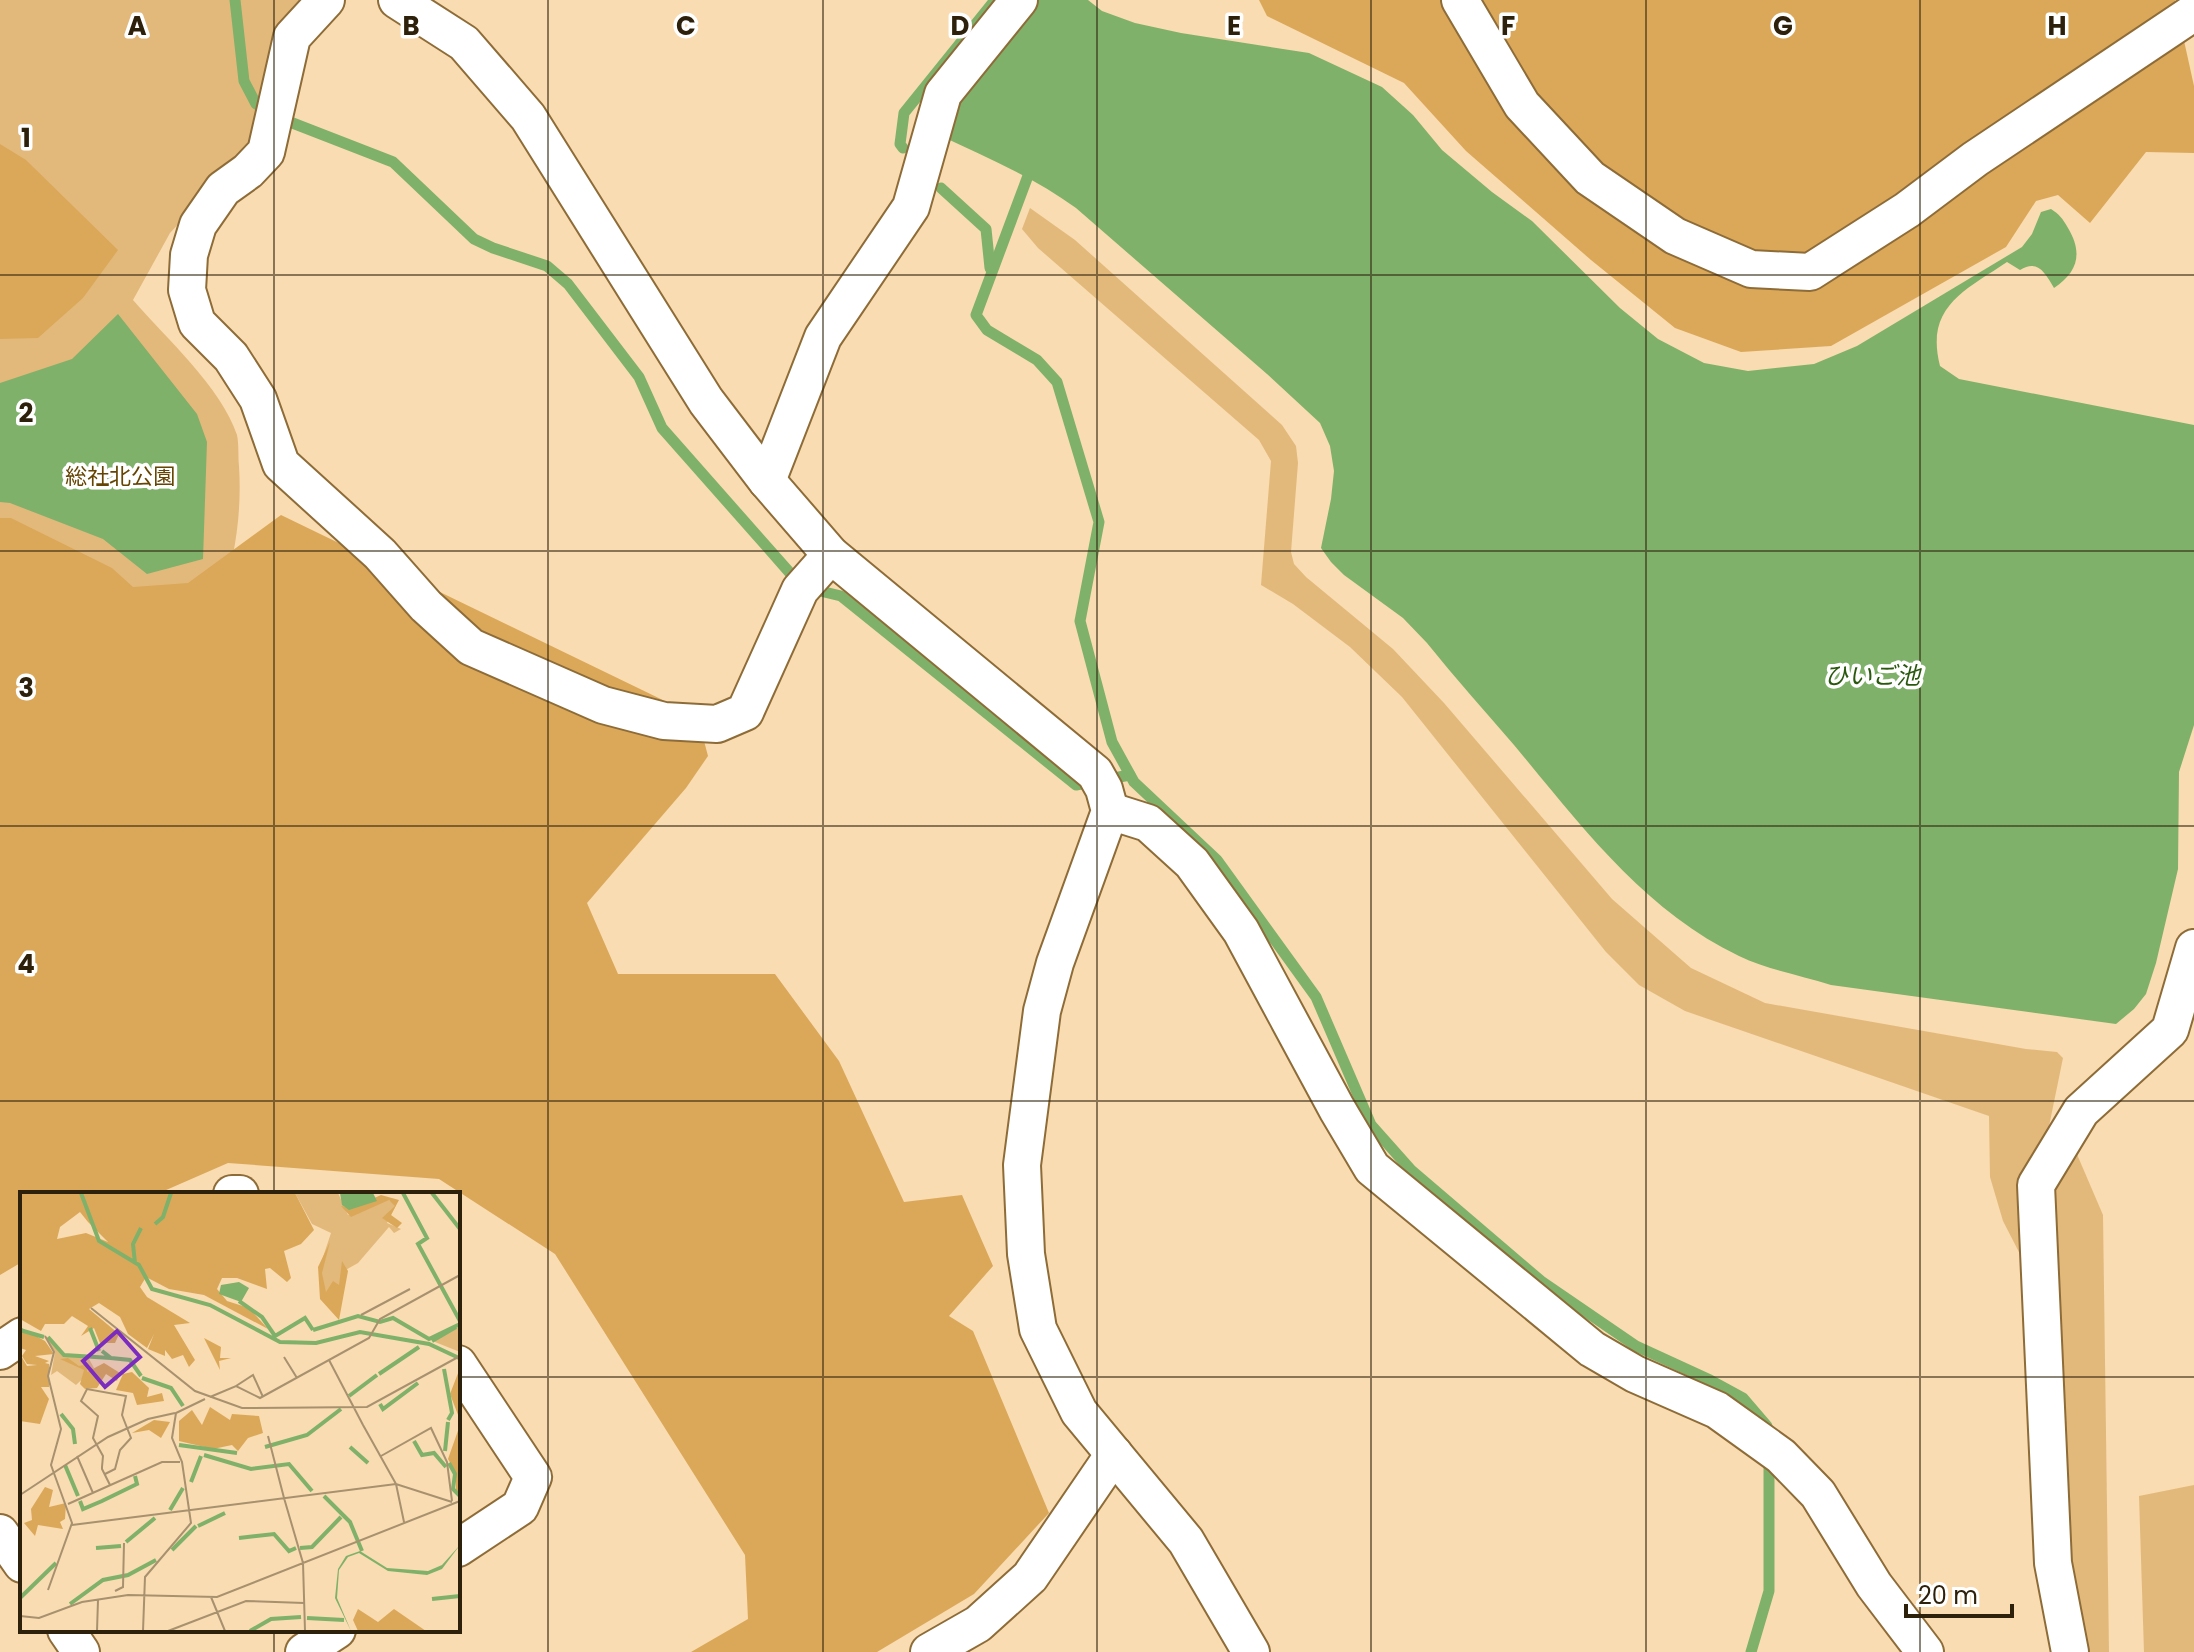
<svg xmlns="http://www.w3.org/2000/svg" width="2194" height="1652" font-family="Poppins,'Noto Sans JP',sans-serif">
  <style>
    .green { fill: #e2b97b }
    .forest { fill: #dba859 }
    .water { fill: #7fb16a }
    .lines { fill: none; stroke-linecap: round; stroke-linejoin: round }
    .stream { stroke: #7fb16a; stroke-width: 11 }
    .minor-casing { stroke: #8e6c38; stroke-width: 40 }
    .minor { stroke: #fff; stroke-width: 36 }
    .grid { fill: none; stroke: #2e210b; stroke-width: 2; stroke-opacity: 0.55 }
    .labels { text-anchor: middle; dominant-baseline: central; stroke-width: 7; stroke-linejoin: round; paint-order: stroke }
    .park-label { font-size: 22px; fill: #664503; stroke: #fff }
    .water-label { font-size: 24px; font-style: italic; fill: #2a590e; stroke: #fff }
    .inset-river { fill: none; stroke: #7fb16a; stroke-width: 4 }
    .inset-road { fill: none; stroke: #a8916f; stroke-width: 2 }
    .view { fill: #7b2cbf; fill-opacity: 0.15; stroke: #7b2cbf; stroke-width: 4 }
    .inset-edge { fill: none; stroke: #2e210b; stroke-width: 4 }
    .grid-label { font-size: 26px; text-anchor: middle; font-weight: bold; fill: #2e210b; stroke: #fff; stroke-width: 7; stroke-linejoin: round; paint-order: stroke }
  </style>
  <rect width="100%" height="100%" fill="#f9dcb1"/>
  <!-- green -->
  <g class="green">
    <path d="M0 0H310L263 126 247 150 170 233 133 300C166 338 221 387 237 435 239 444 238 456 239 466 242 513 235 559 220 604L0 614Z"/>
    <path d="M1030 208 1075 240 1282 425 1296 446 1298 463 1291 552 1294 564 1306 577 1393 649 1444 703 1612 899 1691 968 1765 1003 2026 1049 2057 1052 2063 1058 2022 1258 2003 1221 1990 1177 1989 1116 1685 1011 1639 985 1606 952 1402 697 1350 647 1293 604 1261 585 1271 461 1259 440 1038 248 1022 229Z"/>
    <path d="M2073 1145 2103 1215 2109 1652H2086L2075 1599 2059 1444 2048 1197Z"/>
    <path d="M2194 1485V1652H2144L2139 1496Z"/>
  </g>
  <!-- forest -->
  <g class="forest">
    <path d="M1259 0H2175L2194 86V153L2146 152 2090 223 2058 195 2036 201 2006 247 1831 346 1741 352 1675 328 1591 260 1466 151 1404 83 1267 16Z"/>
    <path d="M0 144 26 160 118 250 83 298 38 338 0 339Z"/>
    <path d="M281 515 671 704 700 726 708 756 686 788 587 903 618 974H775L839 1061 904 1202 962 1195 993 1266 949 1316 973 1331 1049 1513 974 1594 877 1652H691L748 1619 745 1555 555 1254 439 1179 228 1163 157 1194H22V1262L0 1275V518H11L112 568 133 587 188 583Z"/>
  </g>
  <!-- water -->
  <g class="water">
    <path d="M1038 0H1088L1102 11 1135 23 1181 33 1309 53 1382 87 1413 115 1442 150 1492 192 1532 221 1620 308 1658 339 1704 363 1748 371 1814 364 1857 346 2022 247 2032 234 2041 212 2051 209C2059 214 2063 219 2068 228 2083 253 2078 272 2054 288 2045 273 2038 259 2020 270L2007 262C1964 291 1925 307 1940 366L1959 379 2194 425V725L2179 772 2178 869 2156 963 2146 994 2134 1009 2116 1024 1831 985C1800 975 1768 970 1739 956 1643 910 1580 824 1514 745 1485 711 1455 678 1427 643L1403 618 1344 575 1331 562 1321 548 1331 499 1334 471 1330 446 1320 423 1267 374 1076 208C1035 178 986 157 939 135L951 107Z"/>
    <path d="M118 314 197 414 207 442 203 559 147 574 103 539 10 503 0 502V383L72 359Z"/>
  </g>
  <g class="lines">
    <!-- stream -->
    <g class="stream">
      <path d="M235 0 244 81 256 104 290 122 393 162 474 239 493 248 547 266 568 284 639 377 662 428 790 573 816 590 841 596 1076 785 1130 775"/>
      <path d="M903 148 900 144 904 113 995 0"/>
      <path d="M1032 165 976 315 987 330 1037 360 1057 382 1099 522 1080 621 1112 742 1134 782 1217 860 1316 997 1371 1125 1411 1170 1541 1281 1636 1346 1710 1380 1743 1398 1767 1426 1768 1435"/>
      <path d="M941 188 986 229 990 268"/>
      <path d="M1751 1652 1769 1591V1456"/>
    </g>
    <defs>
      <g id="minor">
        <path d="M326 0 292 37 266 152 248 171 223 189 198 225 189 255 187 290 197 323 231 357 258 399 281 464 380 554 426 606 471 647 603 705 664 721 717 724 745 712 800 590 831 555"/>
        <path d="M397 0 464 43 528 117 706 401 767 481 831 555 1095 773 1104 789 1110 811 1055 963 1042 1011 1022 1165 1026 1254 1038 1329 1079 1412 1186 1541 1251 1652"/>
        <path d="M1460 0 1522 105 1590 178 1675 236 1751 269 1810 272 1907 210 1975 159 2193 13"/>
        <path d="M767 481 823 337 911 207 943 94 1019 0"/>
        <path d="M1110 811 1148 823 1192 863 1241 931 1337 1109 1372 1168 1592 1349 1635 1374 1717 1410 1781 1456 1818 1494 1874 1585 1925 1652"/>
        <path d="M232 1194H240"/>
        <path d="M0 1351 22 1336"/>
        <path d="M458 1364 533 1477 520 1507 458 1548"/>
        <path d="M0 1533 22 1564"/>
        <path d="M66 1630 81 1652"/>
        <path d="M304 1652 337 1630"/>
        <path d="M929 1652 978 1624 1030 1577 1114 1454"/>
        <path d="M2070 1652 2053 1563 2036 1185 2081 1111 2170 1030 2194 948"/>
      </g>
    </defs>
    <!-- minor casing -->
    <use href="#minor" class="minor-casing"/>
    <!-- minor -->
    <use href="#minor" class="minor"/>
  </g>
  <!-- grid -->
  <path class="grid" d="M274 0V1194M548 0V1652M823 0V1652M1097 0V1652M1371 0V1652M1646 0V1652M1920 0V1652M0 275H2194M0 551H2194M0 826H2194M0 1101H2194M0 1377H22M458 1377H2194M274 1630V1652"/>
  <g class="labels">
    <!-- park labels -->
    <g class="park-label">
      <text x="120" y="476">総社北公園</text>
    </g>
    <!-- water labels -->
    <g class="water-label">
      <text x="1872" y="675">ひいご池</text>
    </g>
  </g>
  <!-- overview -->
  <g transform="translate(20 1192)">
    <rect width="440" height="440" fill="#f9dcb1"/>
    <path d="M275 1H318L328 23 365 5 376 13 367 31 381 37 374 41 369 35 338 71 322 80 320 98 305 102 300 74 311 41 292 32ZM440 134V160L415 150V147ZM26 145 46 163 68 165 74 176 56 193 37 179 31 183 35 160Z" fill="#e2b97b"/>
    <path d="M0 1H275L294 38 281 52 264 59 271 86 267 90 250 76 245 77 247 97 217 86H202L197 97 207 109 229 116 248 137 184 103 149 97 126 85 120 95 127 105 170 131 154 133 175 168 169 175 163 163 152 167 145 158V164L128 157 134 142 127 156 108 142 100 125 79 111 69 117 99 142 95 151H80L74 136 61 144 68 134 52 124 44 132H25L21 139 0 127ZM60 20 68 30 88 50 66 41 37 47 40 35ZM361 3 379 8 371 23 382 31 377 36 362 26 375 14 369 8 331 25 321 14 332 16ZM310 50 302 81 306 100 313 89 319 93 322 69 328 79 319 128 300 107 298 75ZM0 135 25 149 34 162 15 164 29 169 25 171 29 172V195H21L29 207 20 232 0 229V162L7 174 17 173 7 172 2 164 6 158 0 156ZM184 146 201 155 200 166H211L199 169 200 178ZM48 166 59 174 68 172 67 180 84 171 100 181 97 189 86 182 77 196 65 197 60 192 64 178 40 167ZM440 176V228L430 202ZM112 180 129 196 127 205 142 201 144 209 117 213 113 201 96 198 103 182ZM190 215 210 228 212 222 239 224 243 241 228 246 218 259 212 253 193 257 159 249V229L172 218 182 233ZM134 228 150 230 141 246 129 238 112 241ZM440 233V300H436V281L428 267ZM25 295 33 298 29 315 46 311 45 327 40 330 43 337 18 333 15 344 4 331 12 328 11 317ZM338 417 358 430 374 417 406 439H338L333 428Z" fill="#dba859" fill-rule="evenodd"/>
    <path d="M320 1H353L357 9 329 18 322 13ZM219 90 229 96 221 110 199 102 201 93ZM440 353 422 377 407 383 368 379 339 361 328 365 319 378 317 406 331 439 315 406 318 377 326 364 340 359 367 376 408 379 422 373Z" fill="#7fb16a"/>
    <path class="inset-river" d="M61 1 79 49 119 73 132 97 190 113 260 150 296 151 340 140 409 152 439 166M383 1 407 46 398 52 440 129M412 1 440 37M135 32 143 25 151 1M115 71 113 52 121 36M219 109 242 125 255 144 285 126 293 138M70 136 79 159M0 138 24 145M293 138 338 124 360 130 373 126 409 147 440 132M28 145 44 163 91 166M412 149 436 135M82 159 91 166 110 168 121 184M424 177 432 221 428 228M359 182 399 155M122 186 151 196 163 214M329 204 357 183M360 212 363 217 398 191M41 222 53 237 55 252M394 249 402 263 414 261 426 275M159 253 217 261M245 255 287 243 321 217M330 255 348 271M425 259 428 230M184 263 231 277 269 272 292 299M429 271 435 282 433 297 440 304M45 273 58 304M171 290 181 264M304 304 330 330 342 359M60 309 63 317 82 309 117 292 115 284M150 318 163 296M178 334 205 321M219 346 254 342 269 359 276 356M106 350 135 326M76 356 101 354M280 356 292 355 321 325M152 358 176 334M0 406 36 371M412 407 440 404M50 412 83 388 108 383 136 368M287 426 324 428M230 439 251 427 281 425"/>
    <path class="inset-road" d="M71 116 175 199 222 216 347 215 440 164M341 123 390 97M25 144 34 160 28 184 41 237 31 273 52 331 28 398M264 165 277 186M309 168 343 233M216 194 233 183 243 205M190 205 216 194 240 206 349 146 360 127 440 83M343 233 376 292M248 244 264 306M57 264 73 301M361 264 411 236 427 270 432 309M85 282 95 277 100 258 111 246 102 223 106 204 67 197 61 209 78 224 73 246 83 264 82 275V277L90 293M376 292 384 330M0 303 88 245 128 227 155 221M264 306 283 371 285 439M48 312 142 270H160M52 333 376 292 432 310M95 399 103 395 104 351M191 405 205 439M0 424 19 426 62 410 108 403 197 405 440 309M77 439 78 408M123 439 125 385 171 331 162 270 152 246 156 221 185 207M148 439 226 409 284 411"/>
    <path class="view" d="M97 139 120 165 85 195 63 169Z"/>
    <rect width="440" height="440" class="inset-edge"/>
  </g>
  <g class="grid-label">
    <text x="137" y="35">A</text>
    <text x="411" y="35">B</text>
    <text x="686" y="35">C</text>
    <text x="960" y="35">D</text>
    <text x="1234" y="35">E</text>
    <text x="1508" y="35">F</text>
    <text x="1783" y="35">G</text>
    <text x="2057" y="35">H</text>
    <text x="26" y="147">1</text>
    <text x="26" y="422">2</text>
    <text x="26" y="697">3</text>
    <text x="26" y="973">4</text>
  </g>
  <!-- scale -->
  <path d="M1906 1604v12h106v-12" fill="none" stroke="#2e210b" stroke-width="4"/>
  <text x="1918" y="1604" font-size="24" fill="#2e210b" stroke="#ffffff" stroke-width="6" paint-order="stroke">20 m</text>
</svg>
